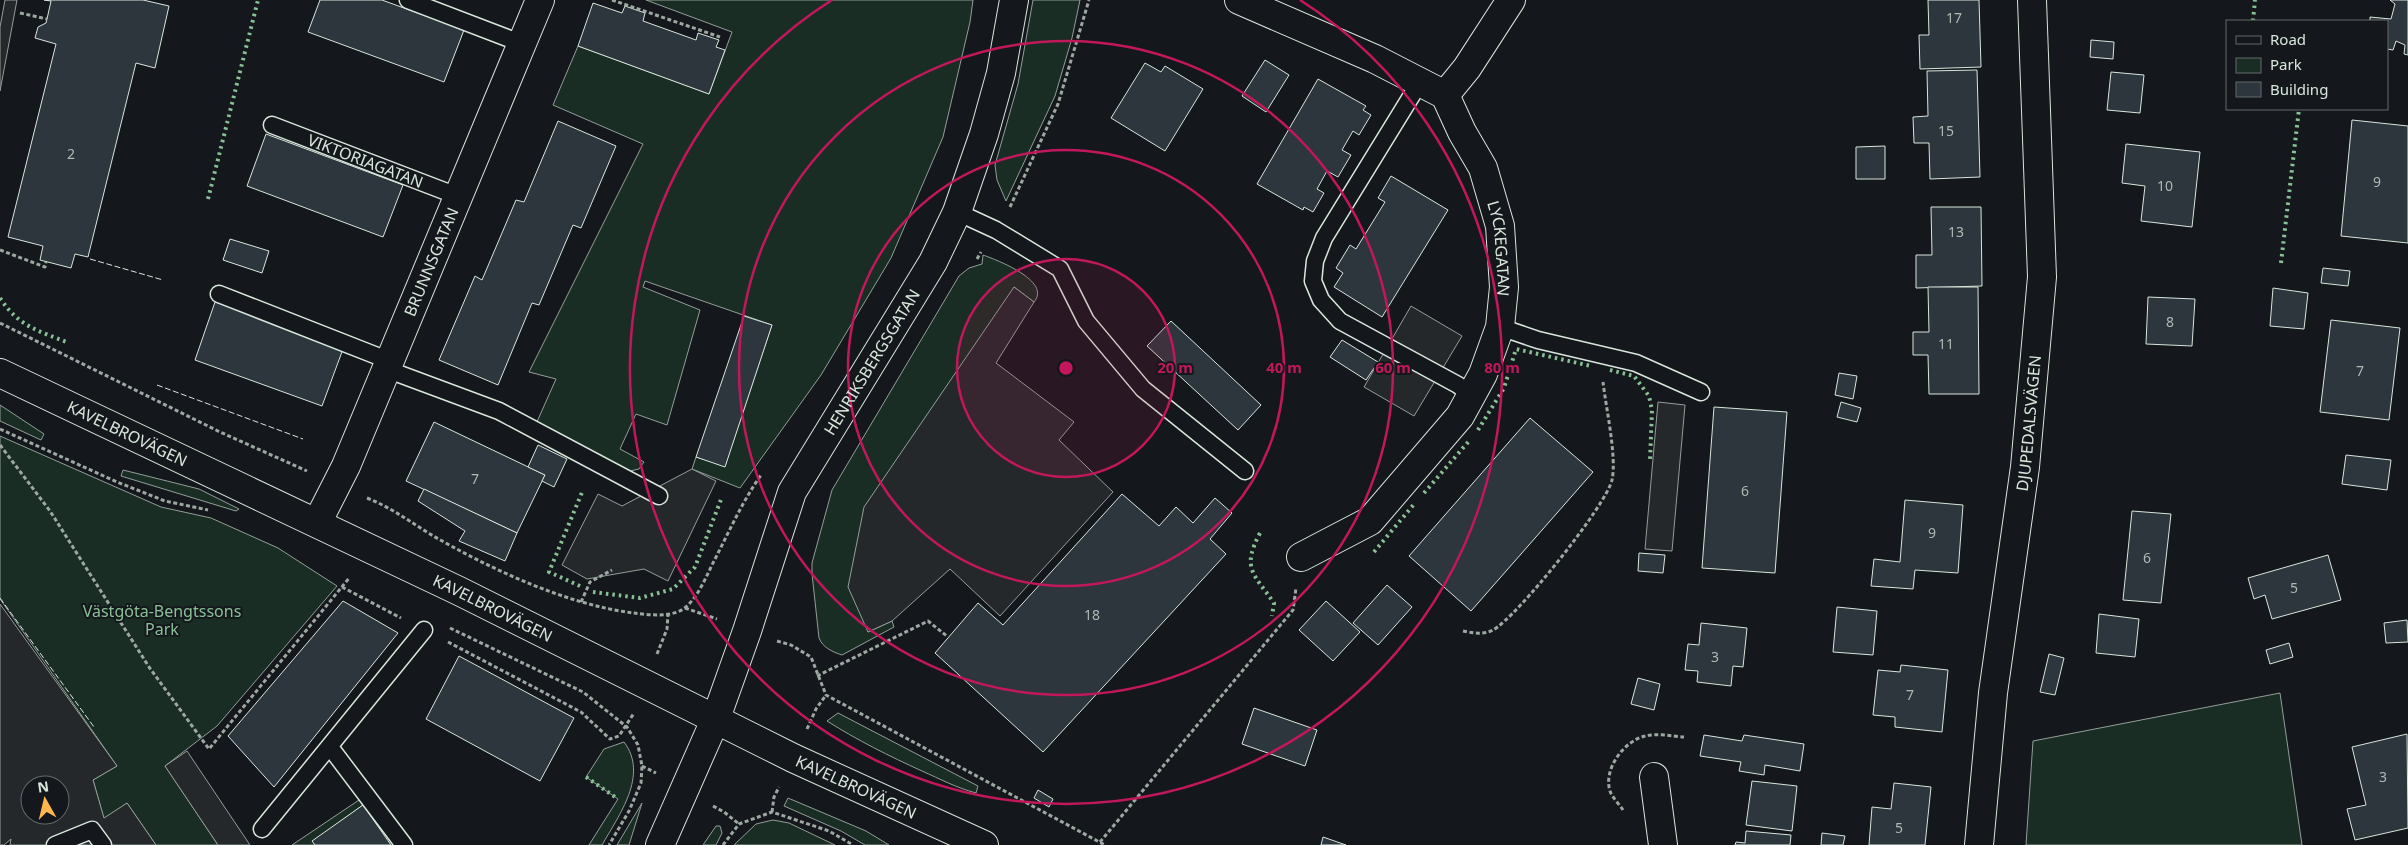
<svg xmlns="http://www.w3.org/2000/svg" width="2408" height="845" font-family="'Noto Sans',sans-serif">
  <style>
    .green { fill: #1a2d24; stroke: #939e99 }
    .parking { fill: #24282b; stroke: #939e99; fill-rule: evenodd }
    .building { fill: #2c363c; stroke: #d8e6dc }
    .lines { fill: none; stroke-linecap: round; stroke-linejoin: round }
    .lane-casing { stroke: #d8e6dc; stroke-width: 19 }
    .street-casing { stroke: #d8e6dc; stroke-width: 30 }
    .secondary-casing { stroke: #d8e6dc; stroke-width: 30 }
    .path { stroke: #9da8a2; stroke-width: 3; stroke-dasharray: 4 2.5; stroke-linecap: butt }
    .lane { stroke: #14181c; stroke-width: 16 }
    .street { stroke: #14181c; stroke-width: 28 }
    .secondary { stroke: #14181c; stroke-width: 28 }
    .hedge { stroke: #8ac095; stroke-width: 4; stroke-dasharray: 2.5 4; stroke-linecap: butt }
    .fence { stroke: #d8e6dc; stroke-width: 1; stroke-dasharray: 6 2.5; stroke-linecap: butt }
    .ring { fill: none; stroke: #c2185b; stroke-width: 2.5 }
    .labels { text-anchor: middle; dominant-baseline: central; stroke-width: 4; stroke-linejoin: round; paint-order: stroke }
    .number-label { font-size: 14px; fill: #adbab4 }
    .street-label { font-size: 16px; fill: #d8e6dc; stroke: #14181c }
    .park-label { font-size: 16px; fill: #8ac095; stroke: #14181c }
    .centre { fill: #c2185b; stroke: #14181c; stroke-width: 2.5 }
    .ring-label { font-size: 15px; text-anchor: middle; font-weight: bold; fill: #c2185b; stroke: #14181c; stroke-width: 4; stroke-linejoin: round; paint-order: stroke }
  </style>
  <rect width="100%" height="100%" fill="#14181c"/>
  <!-- green -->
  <g class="green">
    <path d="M646 0H973L970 22 943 137 891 258 821 375 740 488 692 469 696 457 725 466 772 325 645 281 643 287 700 310 667 425 636 414 620 449 644 462 639 469 630 471 536 424 556 379 529 372 643 144 553 105 578 46 709 94 732 32Z"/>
    <path d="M1033 0H1080L1072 38 1055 96 1006 201 997 180 995 165 1018 84Z"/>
    <path d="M983 255C997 260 1052 281 1034 302L1014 287 868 632 892 621 894 627 842 655C833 652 823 648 819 638L812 574V563L832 490 959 276 969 268 982 264Z"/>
    <path d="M0 405 44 434 41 440 0 421Z"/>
    <path d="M0 436 161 507 211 518 278 548 337 586 217 726 165 766 218 845H156L127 803 104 819 93 780 117 766 0 599Z"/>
    <path d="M123 470 199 489 239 509 236 511 121 476Z"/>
    <path d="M2280 693 2302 845H2026L2033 741Z"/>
    <path d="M838 713 978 786 976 793C957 788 940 779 922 771 889 756 857 740 827 721Z"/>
    <path d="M624 742C649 775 619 815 602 845H589L618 799 586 777 604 749Z"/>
    <path d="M788 798 866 831 889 845H865L841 831 784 806Z"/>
    <path d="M359 800 363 805 313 841 315 845H292Z"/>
    <path d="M642 803 629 845H617Z"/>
    <path d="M773 820 789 823 835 845H734L756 824Z"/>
    <path d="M716 826H720L722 833 716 845H703Z"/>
  </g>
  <!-- parking -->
  <g class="parking">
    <path d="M5 0H17L0 91V27Z"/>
    <path d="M1014 287 1034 302 996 363 1074 422 1059 440 1113 492 1000 616 950 569 892 621 868 632 848 587 864 507Z"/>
    <path d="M1411 306 1462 336 1414 416 1364 387Z"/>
    <path d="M1658 402 1685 405 1672 551 1645 549Z"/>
    <path d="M692 469 716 481 668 581 644 569 587 579 562 565 598 494 622 506Z"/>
    <path d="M0 604 117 766 93 780 104 818 127 803 156 845H10L11 839 4 845H0ZM30 785H60V815H30Z"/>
    <path d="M187 751 250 845H218L165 766Z"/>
  </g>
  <!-- building -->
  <g class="building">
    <path d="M44 0H143L169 6 155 68 136 63 88 257 75 254 71 268 40 260 43 246 8 237 56 44 35 38 38 27 46 23 47 19 51 1Z"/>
    <path d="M320 0H382L464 30 444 82 308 32Z"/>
    <path d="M1928 0H1979L1981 67 1920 69 1919 35H1929Z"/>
    <path d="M2390 0H2408V55L2404 54 2405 45 2396 41 2393 50 2387 49V21H2370V17L2391 19 2395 4Z"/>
    <path d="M593 3 622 13 625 6 645 13 643 21 696 40 698 33 719 40 716 47 725 50 709 94 578 46Z"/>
    <path d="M2091 40 2114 42 2113 59 2090 57Z"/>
    <path d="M1265 60 1289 75 1266 112 1242 96Z"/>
    <path d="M1145 63 1161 72 1165 66 1203 89 1165 151 1111 118Z"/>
    <path d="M1977 70 1980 177 1930 179 1929 143H1914L1913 117 1928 116 1927 71Z"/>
    <path d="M2111 72 2144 75 2140 113 2107 110Z"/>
    <path d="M1318 79 1366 106 1363 110 1371 115 1359 135 1353 131 1342 150 1351 155 1338 177 1327 171 1317 189 1324 193 1313 212 1304 207 1303 210 1257 184Z"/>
    <path d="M2352 120 2408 126V243L2341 236Z"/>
    <path d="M558 121 616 146 581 228 573 225 539 305 532 303 498 385 439 360 475 276 482 280 516 200 524 202Z"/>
    <path d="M266 134 403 185 383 237 247 186Z"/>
    <path d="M2126 144 2200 152 2192 227 2141 221 2145 186 2122 183Z"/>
    <path d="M1885 146V179H1856V147Z"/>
    <path d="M1391 176 1448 210 1382 317 1334 287 1343 273 1336 268 1350 245 1356 249 1385 202 1378 198Z"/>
    <path d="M1931 207H1981L1982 286 1916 288V255H1932Z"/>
    <path d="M230 239 269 251 262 273 223 260Z"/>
    <path d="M2323 268 2350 271 2348 286 2321 283Z"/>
    <path d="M1928 287H1978L1979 394H1929L1928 355H1913V332H1929Z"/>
    <path d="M2273 288 2308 293 2304 329 2270 326Z"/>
    <path d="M2148 297 2195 299 2192 346 2146 344Z"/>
    <path d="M215 302 343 349 322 406 195 360Z"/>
    <path d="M744 316 772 325 725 467 696 457Z"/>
    <path d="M2331 320 2400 328 2389 420 2320 412Z"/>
    <path d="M1171 321 1261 405 1238 430 1147 346Z"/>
    <path d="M1342 340 1378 362 1366 380 1330 357Z"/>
    <path d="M1839 373 1857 376 1853 399 1835 395Z"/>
    <path d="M1841 402 1861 408 1857 422 1837 417Z"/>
    <path d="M1714 407 1787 412 1775 573 1702 568Z"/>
    <path d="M1530 418 1593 472 1471 611 1409 556Z"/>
    <path d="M434 422 545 475 517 533 406 481Z"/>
    <path d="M538 445 567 459 554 487 542 481 545 475 528 467Z"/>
    <path d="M2346 455 2391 460 2387 490 2342 484Z"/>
    <path d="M424 489 517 533 505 561 459 541 465 531 418 501Z"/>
    <path d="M1122 494 1159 526 1176 507 1193 523 1215 498 1232 513 1210 539 1226 554 1043 752 935 653 978 603 1003 625Z"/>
    <path d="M1905 500 1963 505 1958 573 1915 570 1913 589 1871 586 1874 559 1900 562Z"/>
    <path d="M2132 511 2171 514 2161 603 2123 600Z"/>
    <path d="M1639 553 1665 555 1663 573 1638 571Z"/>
    <path d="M2328 555 2341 600 2272 619 2265 595 2254 599 2248 578Z"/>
    <path d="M1387 585 1412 607 1378 645 1353 623Z"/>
    <path d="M343 601 398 633 274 787 228 736Z"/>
    <path d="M1326 601 1360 632 1333 661 1299 630Z"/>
    <path d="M1837 607 1877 611 1873 655 1833 652Z"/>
    <path d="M2099 614 2139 619 2135 657 2096 653Z"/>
    <path d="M2407 620 2408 642 2386 643 2384 623Z"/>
    <path d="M1701 623 1747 628 1743 667 1733 666 1731 686 1697 682 1698 671 1685 670 1688 644 1699 645Z"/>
    <path d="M2289 643 2293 657 2270 664 2266 650Z"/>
    <path d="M2049 654 2064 658 2055 695 2040 692Z"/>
    <path d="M459 656 574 718 540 781 426 719Z"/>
    <path d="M1901 665 1948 670 1942 732 1895 727V717L1873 715 1878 670 1900 672Z"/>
    <path d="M1638 678 1660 684 1654 710 1631 704Z"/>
    <path d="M1254 708 1317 730 1305 766 1242 744Z"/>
    <path d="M2407 734 2408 828 2355 840 2347 809 2366 805 2352 747Z"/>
    <path d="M1704 735 1742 741 1744 735 1804 744 1800 771 1765 765 1764 775 1739 771 1741 762 1700 756Z"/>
    <path d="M1752 781 1797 786 1792 831 1746 825Z"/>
    <path d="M1894 783 1931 787 1925 845H1869L1872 807 1891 809Z"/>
    <path d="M1038 790 1053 799 1049 807 1034 798Z"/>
    <path d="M363 805 391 845H315L312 841Z"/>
    <path d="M1746 831 1791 835 1790 845H1735L1736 842 1745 843Z"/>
    <path d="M1822 833 1845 836 1843 845H1821Z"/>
    <path d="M1323 837 1346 845H1321Z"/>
  </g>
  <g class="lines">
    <defs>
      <g id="lane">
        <path d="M408 0 523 44"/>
        <path d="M1420 82 1324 238 1315 261 1313 281 1321 300 1340 321 1458 385 1471 395"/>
        <path id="s1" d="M272 125 460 197"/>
        <path d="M957 212 996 230 1060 269 1086 321 1143 389 1245 471"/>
        <path d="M219 294 390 361"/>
        <path d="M1500 327 1538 340 1636 363 1701 392"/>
        <path d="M386 369 499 411 659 496"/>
        <path d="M330 747 404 845"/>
        <path d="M262 829 424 630"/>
        <path d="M55 845 92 830 103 845"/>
      </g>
      <g id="street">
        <path id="s2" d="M1239 0 1375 59 1445 95 1462 132 1483 168 1500 226 1504 287 1500 327 1483 374 1460 416 1370 521 1301 557"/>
        <path d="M1445 95 1467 68 1511 0"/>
        <path id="s3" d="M317 523 346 466 540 0"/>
        <path d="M1654 777 1663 845"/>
        <path d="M660 845 716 718"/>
        <path id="s4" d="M1979 845 1993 693 2025 467 2042 277 2032 0"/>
      </g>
      <g id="secondary">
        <path id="s5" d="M0 373 459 591 793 758 984 845"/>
        <path id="s6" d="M716 718 747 631 792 492 933 262 957 212 984 134 1001 73 1014 0"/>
      </g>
    </defs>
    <!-- lane casing -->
    <use href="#lane" class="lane-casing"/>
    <!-- street casing -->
    <use href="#street" class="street-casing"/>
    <!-- secondary casing -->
    <use href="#secondary" class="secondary-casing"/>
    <!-- path -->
    <g class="path">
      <path d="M612 0 720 37"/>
      <path d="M20 13 47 19"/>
      <path d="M1010 207 1058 104 1089 0"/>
      <path d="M0 250 45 267 46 262"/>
      <path d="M977 259 981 252"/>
      <path d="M0 323 220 432 307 471"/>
      <path d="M0 429 117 482 165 501 208 510"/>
      <path d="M0 445 50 511 149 667 209 749 350 577"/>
      <path d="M367 498C390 507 409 521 430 534 488 568 567 605 634 613 650 615 673 618 686 607 699 595 706 577 714 561 729 532 742 502 761 475"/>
      <path d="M342 587 401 618"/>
      <path d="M581 602 590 582 612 570"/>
      <path d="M685 608 717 619"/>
      <path d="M450 628 583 692 627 727 638 745 642 766 641 783 629 811 609 845"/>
      <path d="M1463 631C1473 633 1483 635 1493 630 1516 618 1606 506 1612 480 1617 457 1606 408 1603 382"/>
      <path d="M777 641 791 645 811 657 826 695 1105 845"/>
      <path d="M448 642 581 712 610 739 619 736 634 713"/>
      <path d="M657 654 667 629 668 614"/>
      <path d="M817 676 928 621 948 637"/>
      <path d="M807 729 816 709 826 695"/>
      <path d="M642 766 656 773"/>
      <path d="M713 806 724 812 739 824"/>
      <path d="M1623 810C1619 804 1612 797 1610 791 1603 769 1624 741 1645 736 1656 733 1672 736 1684 737"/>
      <path d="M772 812 774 797 779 787"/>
      <path d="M1100 842 1293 610 1296 588"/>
      <path d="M723 845 739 824 772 812 829 831 853 845"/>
    </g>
    <!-- lane -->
    <use href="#lane" class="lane"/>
    <!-- street -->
    <use href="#street" class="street"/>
    <!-- secondary -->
    <use href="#secondary" class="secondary"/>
    <!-- hedge -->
    <g class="hedge">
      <path d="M2253 21 2255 0"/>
      <path d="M208 199 258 0"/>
      <path d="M2281 263 2299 109"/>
      <path d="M0 298C19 327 39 331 69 343"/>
      <path d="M1610 370 1634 376 1649 396 1652 410 1650 461"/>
      <path d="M1478 430 1504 388 1516 349 1591 366"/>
      <path d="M1424 493 1469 441"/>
      <path d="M1260 533C1241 569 1254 574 1274 603L1272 616"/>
      <path d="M1374 552 1415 503"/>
      <path d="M580 586 549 572 583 490"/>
      <path d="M593 592 640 598 673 589 695 567 722 497"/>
      <path d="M586 777 618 799"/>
    </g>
    <!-- fence -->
    <g class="fence">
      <path d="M90 259 163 280"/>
      <path d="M157 385 303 439"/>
      <path d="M0 598 94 727"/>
    </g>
  </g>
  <!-- distance rings -->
  <circle cx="1066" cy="368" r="109" fill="#c2185b" fill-opacity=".12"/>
  <g class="ring">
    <circle cx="1066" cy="368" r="109"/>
    <circle cx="1066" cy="368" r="218"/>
    <circle cx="1066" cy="368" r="327"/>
    <path d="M1300 0A436 436 0 1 1 832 0"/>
  </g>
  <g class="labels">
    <!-- number labels -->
    <g class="number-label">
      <text x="1954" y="17">17</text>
      <text x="1946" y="130">15</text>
      <text x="71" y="153">2</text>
      <text x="2377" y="181">9</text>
      <text x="2165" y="185">10</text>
      <text x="1956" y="231">13</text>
      <text x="2170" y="321">8</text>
      <text x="1946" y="343">11</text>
      <text x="2360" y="370">7</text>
      <text x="475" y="478">7</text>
      <text x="1745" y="490">6</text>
      <text x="1932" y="532">9</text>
      <text x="2147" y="557">6</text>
      <text x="2294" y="587">5</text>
      <text x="1092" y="614">18</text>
      <text x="1715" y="656">3</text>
      <text x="1910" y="694">7</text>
      <text x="2383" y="776">3</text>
      <text x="1899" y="827">5</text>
    </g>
    <!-- street labels -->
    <g class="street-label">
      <text stroke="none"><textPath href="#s1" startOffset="100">VIKTORIAGATAN</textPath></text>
      <text stroke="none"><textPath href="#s2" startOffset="392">LYCKEGATAN</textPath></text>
      <text stroke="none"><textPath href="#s3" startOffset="285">BRUNNSGATAN</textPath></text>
      <text stroke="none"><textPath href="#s6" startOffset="391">HENRIKSBERGSGATAN</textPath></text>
      <text stroke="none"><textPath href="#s4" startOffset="425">DJUPEDALSVÄGEN</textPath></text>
      <text stroke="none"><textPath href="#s5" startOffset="141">KAVELBROVÄGEN</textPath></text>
      <text stroke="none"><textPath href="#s5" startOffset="546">KAVELBROVÄGEN</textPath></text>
      <text stroke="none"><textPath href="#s5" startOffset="951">KAVELBROVÄGEN</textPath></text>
    </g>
    <!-- park labels -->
    <g class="park-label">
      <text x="162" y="611">Västgöta-Bengtssons<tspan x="162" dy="18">Park</tspan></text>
    </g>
  </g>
  <circle cx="1066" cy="368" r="8" class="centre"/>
  <g class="ring-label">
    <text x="1175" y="373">20 m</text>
    <text x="1284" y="373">40 m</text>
    <text x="1393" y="373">60 m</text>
    <text x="1502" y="373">80 m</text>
  </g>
  <!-- legend -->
  <rect x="2226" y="20" width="162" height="90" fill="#14181c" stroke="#626a69"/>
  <rect x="2236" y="36" width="25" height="8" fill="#14181c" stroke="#626a69"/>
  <text x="2270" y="45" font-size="15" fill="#d8e6dc">Road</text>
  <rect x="2236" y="58" width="25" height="15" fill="#1a2d24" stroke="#626a69"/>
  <text x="2270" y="70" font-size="15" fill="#d8e6dc">Park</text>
  <rect x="2236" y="82" width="25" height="15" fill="#2c363c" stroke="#626a69"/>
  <text x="2270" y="95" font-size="15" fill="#d8e6dc">Building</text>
  <!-- north arrow -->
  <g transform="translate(45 800) rotate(352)"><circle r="24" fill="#14181c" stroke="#626a69"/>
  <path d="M0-4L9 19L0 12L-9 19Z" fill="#ffb74d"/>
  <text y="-8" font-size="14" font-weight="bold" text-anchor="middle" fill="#d8e6dc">N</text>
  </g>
</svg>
